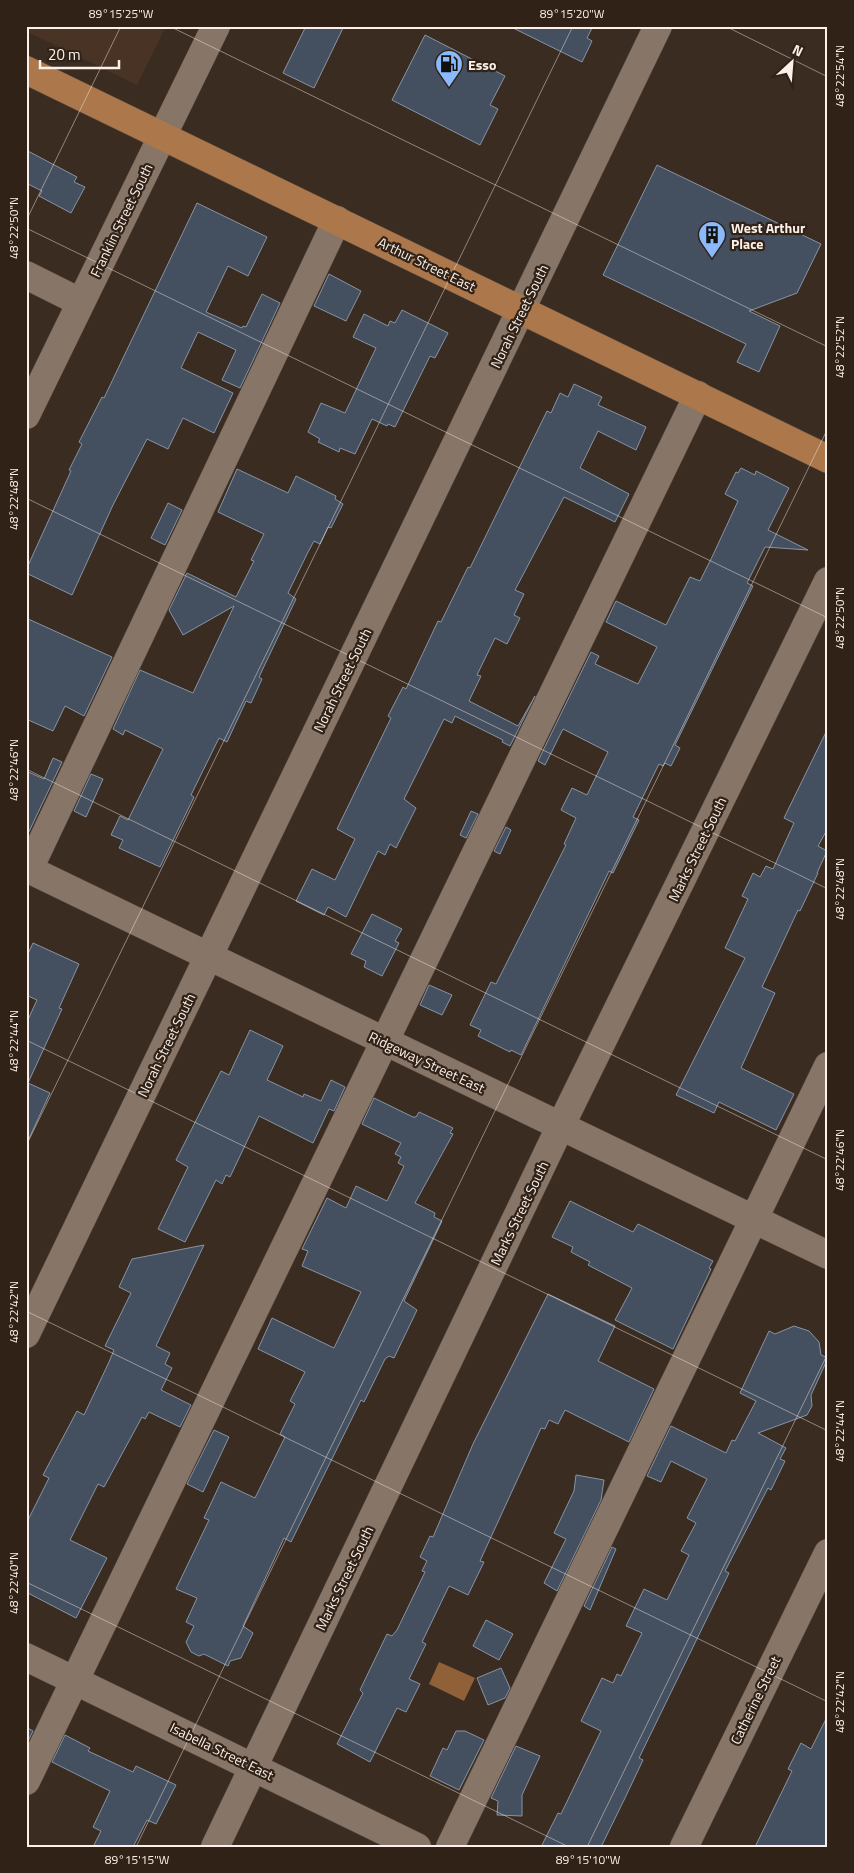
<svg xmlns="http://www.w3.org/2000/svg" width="854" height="1873" font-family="'Titillium Web',sans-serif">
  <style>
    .built { fill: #483324 }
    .water { fill: #906039 }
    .building { fill: #444f5f; stroke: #8794a5 }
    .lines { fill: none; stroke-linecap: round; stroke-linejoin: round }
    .minor-casing { stroke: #56493f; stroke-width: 29 }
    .major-casing { stroke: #56493f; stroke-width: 29 }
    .minor { stroke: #877568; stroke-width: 28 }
    .major { stroke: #ab774b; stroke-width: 28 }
    .ticks { fill: none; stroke: #fbf1ea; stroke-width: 1; stroke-opacity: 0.45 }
    .labels { text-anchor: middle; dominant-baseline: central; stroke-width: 4.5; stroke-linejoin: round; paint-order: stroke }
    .poi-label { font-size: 14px; font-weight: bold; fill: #fbf1ea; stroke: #312217; text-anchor: start }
    .street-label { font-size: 14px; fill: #fbf1ea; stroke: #312217 }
    .neatline { fill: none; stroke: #fbf1ea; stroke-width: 2 }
    .ticks-label { font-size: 12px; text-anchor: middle; fill: #fbf1ea }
  </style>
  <rect width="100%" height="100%" fill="#3b2c21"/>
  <!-- built -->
  <path class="built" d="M26 26H166L137 85 26 31Z"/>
  <!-- water -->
  <path class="water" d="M439 1662 475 1678 464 1701 429 1684Z"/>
  <!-- building -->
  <g class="building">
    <path d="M306 26H344L314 88 283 73Z"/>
    <path d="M509 26H593L587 38 592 41 582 62Z"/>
    <path d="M425 35 505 76 490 105 498 109 480 145 392 100Z"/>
    <path d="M26 150 77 177 74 182 85 187 71 213 39 196 42 191 26 183Z"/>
    <path d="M657 165 821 244 797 293 749 311 780 326 759 372 737 362 746 344 603 275Z"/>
    <path d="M197 203 267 237 248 276 228 266 206 312 242 328 243 326 246 327 262 294 280 303 240 388 222 380 236 350 198 332 181 368 233 393 214 433 183 418 168 449 147 439 113 505 72 595 26 573V570L71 471 69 470 82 444 79 442 102 397 104 398Z"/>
    <path d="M329 274 361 291 346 321 314 306Z"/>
    <path d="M402 310 448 333 435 358 430 356 395 427 388 424 387 426 372 419 355 454 340 448 339 452 318 442 320 439 308 432 321 403 345 413 376 348 353 337 364 314 388 326 390 321 395 323Z"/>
    <path d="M574 384 602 397 598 405 646 427 636 450 598 431 580 468 629 494 615 522 564 497 515 590 524 594 514 615 520 618 507 644 495 638 477 675 481 676 469 701 518 726 535 696 510 746 502 742 503 740 455 716 452 723 444 719 404 799 416 808 396 848 390 844 385 855 378 851 346 917 328 907 324 915 296 901 312 869 335 880 355 839 337 829 391 718 388 716 403 687 406 689 438 621 441 622 468 567 470 568 547 411 551 413 560 393 568 397Z"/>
    <path d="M741 468 755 475 756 471 789 488 768 530 808 550 765 547 747 583 753 586 675 745 680 748 671 766 665 763 663 766 659 764 633 817 639 820 613 873 609 871 521 1055 511 1050 510 1052 478 1036 481 1030 470 1025 491 982 496 984 566 845 564 844 576 818 561 810 572 788 587 795 608 752 563 729 545 765 538 761 591 652 599 656 595 664 638 684 657 647 606 622 616 601 666 625 690 577 700 581 713 555 738 501 725 494 736 472 738 473Z"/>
    <path d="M237 469 288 493 296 476 336 496 335 499 343 504 331 528 328 527 320 544 314 541 308 552 288 593 296 599 259 677 262 679 251 703 246 701 227 742 219 738 191 795 194 797 160 867 119 848 123 840 111 835 120 816 128 820 163 749 125 730 123 735 113 729 140 670 193 693 234 606 183 635 169 610 187 573 236 597 254 561 251 560 264 534 218 512Z"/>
    <path d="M168 503 182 510 165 545 151 538Z"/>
    <path d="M26 618 112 657 84 716 65 706 53 731 26 719Z"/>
    <path d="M828 728V828L818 846 827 851 817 873H818L800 911 798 910 762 987 775 993 741 1068 794 1094 776 1130 719 1102 714 1113 676 1095 745 958 725 948 748 899 742 896 753 873 760 877 766 866 773 869 794 823 784 818Z"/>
    <path d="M53 758 62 762 26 838V771L44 779Z"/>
    <path d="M91 774 103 779 86 817 74 811Z"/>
    <path d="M471 811 478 814 466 838 460 835Z"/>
    <path d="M506 827 511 830 500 854 494 851Z"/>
    <path d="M372 914 402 929 395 941 399 943 382 976 364 967 366 961 351 954Z"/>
    <path d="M33 943 79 964 59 1008 62 1009 28 1083 50 1093 26 1145V1024L37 1000 26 995V958Z"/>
    <path d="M429 985 452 995 442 1015 420 1005Z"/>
    <path d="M250 1030 283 1046 267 1080 303 1097 304 1094 321 1101 331 1080 345 1087 334 1111 329 1109 313 1143 259 1116 230 1177 226 1175 222 1184 216 1180 185 1242 158 1229 188 1167 176 1160 221 1071 229 1075Z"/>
    <path d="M374 1098 413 1117H416L419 1112 453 1128 450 1133 453 1134 415 1203 435 1213 434 1217 442 1221 404 1301 417 1310 394 1358 389 1356 385 1359 364 1402 361 1400 291 1542 284 1538 243 1626 253 1633 241 1658 230 1661 228 1666 204 1654 199 1656 191 1652 186 1642 194 1626 186 1622 197 1598 176 1589 209 1520 204 1518 221 1482 255 1498 285 1437 280 1434 295 1404 290 1401 305 1372 258 1349 272 1318 334 1348 361 1292 302 1266 308 1251 302 1249 327 1198 346 1208 356 1186 387 1201 404 1166 398 1163 401 1157 395 1154 401 1143 362 1124Z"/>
    <path d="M570 1201 633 1232 638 1224 713 1261 709 1268 711 1269 673 1349 615 1320 632 1288 588 1265 590 1262 571 1252 573 1247 552 1237Z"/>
    <path d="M204 1245 156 1346 170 1353 165 1364 172 1368 161 1390 191 1405 180 1427 149 1412 145 1419 142 1417 104 1487 98 1484 70 1540 107 1558 76 1618 26 1592V1524L49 1478 43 1475 77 1411 84 1415 109 1362 114 1350 105 1346 131 1293 119 1287 132 1259Z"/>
    <path d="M548 1294 615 1326 598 1361 654 1389 629 1442 565 1410 558 1424 549 1420 545 1429 541 1428 480 1561 484 1562 468 1595 449 1586 422 1642 426 1644 409 1679 420 1684 406 1712 397 1708 370 1762 337 1744 363 1693 360 1690 387 1634 392 1636 397 1630 425 1572 422 1571 427 1561 420 1557 430 1536 433 1537 473 1444Z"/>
    <path d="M794 1326 809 1331 819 1342 821 1355 828 1358 811 1395 812 1406 807 1415 758 1433 786 1448 780 1459 785 1461 771 1490 768 1488 725 1571 729 1573 639 1758 643 1760 625 1798 601 1847H541L558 1813 561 1814 601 1731 581 1721 602 1678 613 1683 617 1674 621 1676 642 1633 626 1626 644 1589 667 1600 689 1555 681 1551 696 1523 687 1518 707 1479 671 1461 661 1482 647 1476 671 1426 726 1453 732 1440 735 1441 756 1401 740 1393 769 1331 775 1334Z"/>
    <path d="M214 1430 229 1437 203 1492 187 1484Z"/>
    <path d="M576 1475 604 1480 601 1500 557 1591 544 1583 566 1539 554 1533 574 1491Z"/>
    <path d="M612 1547 616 1549 590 1610 584 1606Z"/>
    <path d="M486 1620 513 1634 499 1660 473 1646Z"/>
    <path d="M501 1668 510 1688 505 1698 488 1705 477 1678Z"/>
    <path d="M828 1715V1847H755L792 1771 788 1769 801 1743 811 1749Z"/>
    <path d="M26 1727 33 1731 26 1745Z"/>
    <path d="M456 1731H465L484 1740 459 1790 430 1776 443 1748 447 1750Z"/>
    <path d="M65 1735 90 1748 88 1751 133 1772 136 1766 176 1785 156 1824 147 1820 133 1847H93L101 1831 93 1827 110 1791 52 1762Z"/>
    <path d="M516 1746 540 1756 522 1795V1816L497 1815 498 1801 491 1798Z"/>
  </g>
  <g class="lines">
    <defs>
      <g id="minor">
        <path d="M26 275 80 302"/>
        <path d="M26 415 216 26"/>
        <path d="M26 868 828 1255"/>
        <path d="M29 869 337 220"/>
        <path d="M26 1334 658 26"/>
        <path d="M26 1657 417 1847"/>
        <path d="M26 1781 698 395"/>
        <path d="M215 1847 561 1125 828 581"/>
        <path d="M450 1847 828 1066"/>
        <path d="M684 1847 828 1553"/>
      </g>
      <path id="major" d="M26 70 828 459"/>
    </defs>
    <!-- minor casing -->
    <use href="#minor" class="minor-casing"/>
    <!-- major casing -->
    <use href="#major" class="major-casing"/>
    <!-- minor -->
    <use href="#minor" class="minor"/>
    <!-- major -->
    <use href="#major" class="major"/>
  </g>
  <!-- ticks -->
  <path class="ticks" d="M169 26 828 347M725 26 828 77M26 221 121 26M26 228 828 618M26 498 828 889M26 769 828 1160M26 1040 828 1431M26 1146 573 26M26 1311 828 1702M26 1582 569 1847M136 1847 828 428M587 1847 828 1353"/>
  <!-- icons -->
  <defs>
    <symbol id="fuel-pin" viewBox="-11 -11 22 30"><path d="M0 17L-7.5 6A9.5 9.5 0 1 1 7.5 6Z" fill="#8abafc" stroke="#312217"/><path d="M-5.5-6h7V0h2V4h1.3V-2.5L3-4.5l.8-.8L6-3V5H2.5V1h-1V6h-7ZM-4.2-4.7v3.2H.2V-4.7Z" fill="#111"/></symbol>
    <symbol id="building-pin" viewBox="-11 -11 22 30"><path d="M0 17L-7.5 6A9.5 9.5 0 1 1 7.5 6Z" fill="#8abafc" stroke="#312217"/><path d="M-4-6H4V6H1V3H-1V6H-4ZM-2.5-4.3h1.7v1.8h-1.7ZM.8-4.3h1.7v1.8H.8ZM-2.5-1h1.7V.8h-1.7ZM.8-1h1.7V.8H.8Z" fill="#111"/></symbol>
  </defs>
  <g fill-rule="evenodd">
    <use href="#fuel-pin" x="433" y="48" width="32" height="43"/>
    <use href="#building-pin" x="696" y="219" width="32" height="43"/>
  </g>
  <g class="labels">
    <!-- poi labels -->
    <g class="poi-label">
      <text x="468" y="64">Esso</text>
      <text x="731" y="227">West Arthur<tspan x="731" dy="16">Place</tspan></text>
    </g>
    <!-- street labels -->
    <g class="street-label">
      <text transform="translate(121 220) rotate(-64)">Franklin Street South</text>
      <text transform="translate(427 264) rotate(26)">Arthur Street East</text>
      <text transform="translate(519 316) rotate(-64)">Norah Street South</text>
      <text transform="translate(342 680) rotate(-64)">Norah Street South</text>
      <text transform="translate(697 849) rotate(-64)">Marks Street South</text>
      <text transform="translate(166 1045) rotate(-64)">Norah Street South</text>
      <text transform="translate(427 1062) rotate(25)">Ridgeway Street East</text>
      <text transform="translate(519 1213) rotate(-64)">Marks Street South</text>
      <text transform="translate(344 1578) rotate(-64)">Marks Street South</text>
      <text transform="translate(755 1700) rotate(-64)">Catherine Street</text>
      <text transform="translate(222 1751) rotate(26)">Isabella Street East</text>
    </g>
  </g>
  <!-- border -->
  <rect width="854" height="1873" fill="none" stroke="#312217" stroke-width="55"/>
  <!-- north arrow -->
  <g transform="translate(792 62) rotate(26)" stroke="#312217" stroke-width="4" paint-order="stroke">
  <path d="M0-4L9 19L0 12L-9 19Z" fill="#fbf1ea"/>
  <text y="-8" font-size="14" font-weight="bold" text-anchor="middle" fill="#fbf1ea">N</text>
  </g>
  <!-- scale -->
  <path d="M40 60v8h79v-8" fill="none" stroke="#fbf1ea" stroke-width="2.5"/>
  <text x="48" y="60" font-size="15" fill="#fbf1ea" stroke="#312217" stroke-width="4" paint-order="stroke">20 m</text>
  <rect x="28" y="28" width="798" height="1818" class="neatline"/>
  <g class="ticks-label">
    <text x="121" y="18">89°15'25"W</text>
    <text x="572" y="18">89°15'20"W</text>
    <text transform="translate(840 76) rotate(-90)" y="4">48°22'54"N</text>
    <text transform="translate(14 228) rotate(-90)" y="4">48°22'50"N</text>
    <text transform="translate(840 347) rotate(-90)" y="4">48°22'52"N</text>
    <text transform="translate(14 499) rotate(-90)" y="4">48°22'48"N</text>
    <text transform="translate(840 618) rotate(-90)" y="4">48°22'50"N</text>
    <text transform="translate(14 770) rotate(-90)" y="4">48°22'46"N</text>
    <text transform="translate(840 889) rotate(-90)" y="4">48°22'48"N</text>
    <text transform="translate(14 1041) rotate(-90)" y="4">48°22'44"N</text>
    <text transform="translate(840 1160) rotate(-90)" y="4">48°22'46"N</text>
    <text transform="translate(14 1312) rotate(-90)" y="4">48°22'42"N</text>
    <text transform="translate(840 1431) rotate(-90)" y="4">48°22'44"N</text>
    <text transform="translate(14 1583) rotate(-90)" y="4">48°22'40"N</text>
    <text transform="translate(840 1702) rotate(-90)" y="4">48°22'42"N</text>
    <text x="137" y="1864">89°15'15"W</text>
    <text x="588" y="1864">89°15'10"W</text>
  </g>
</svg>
